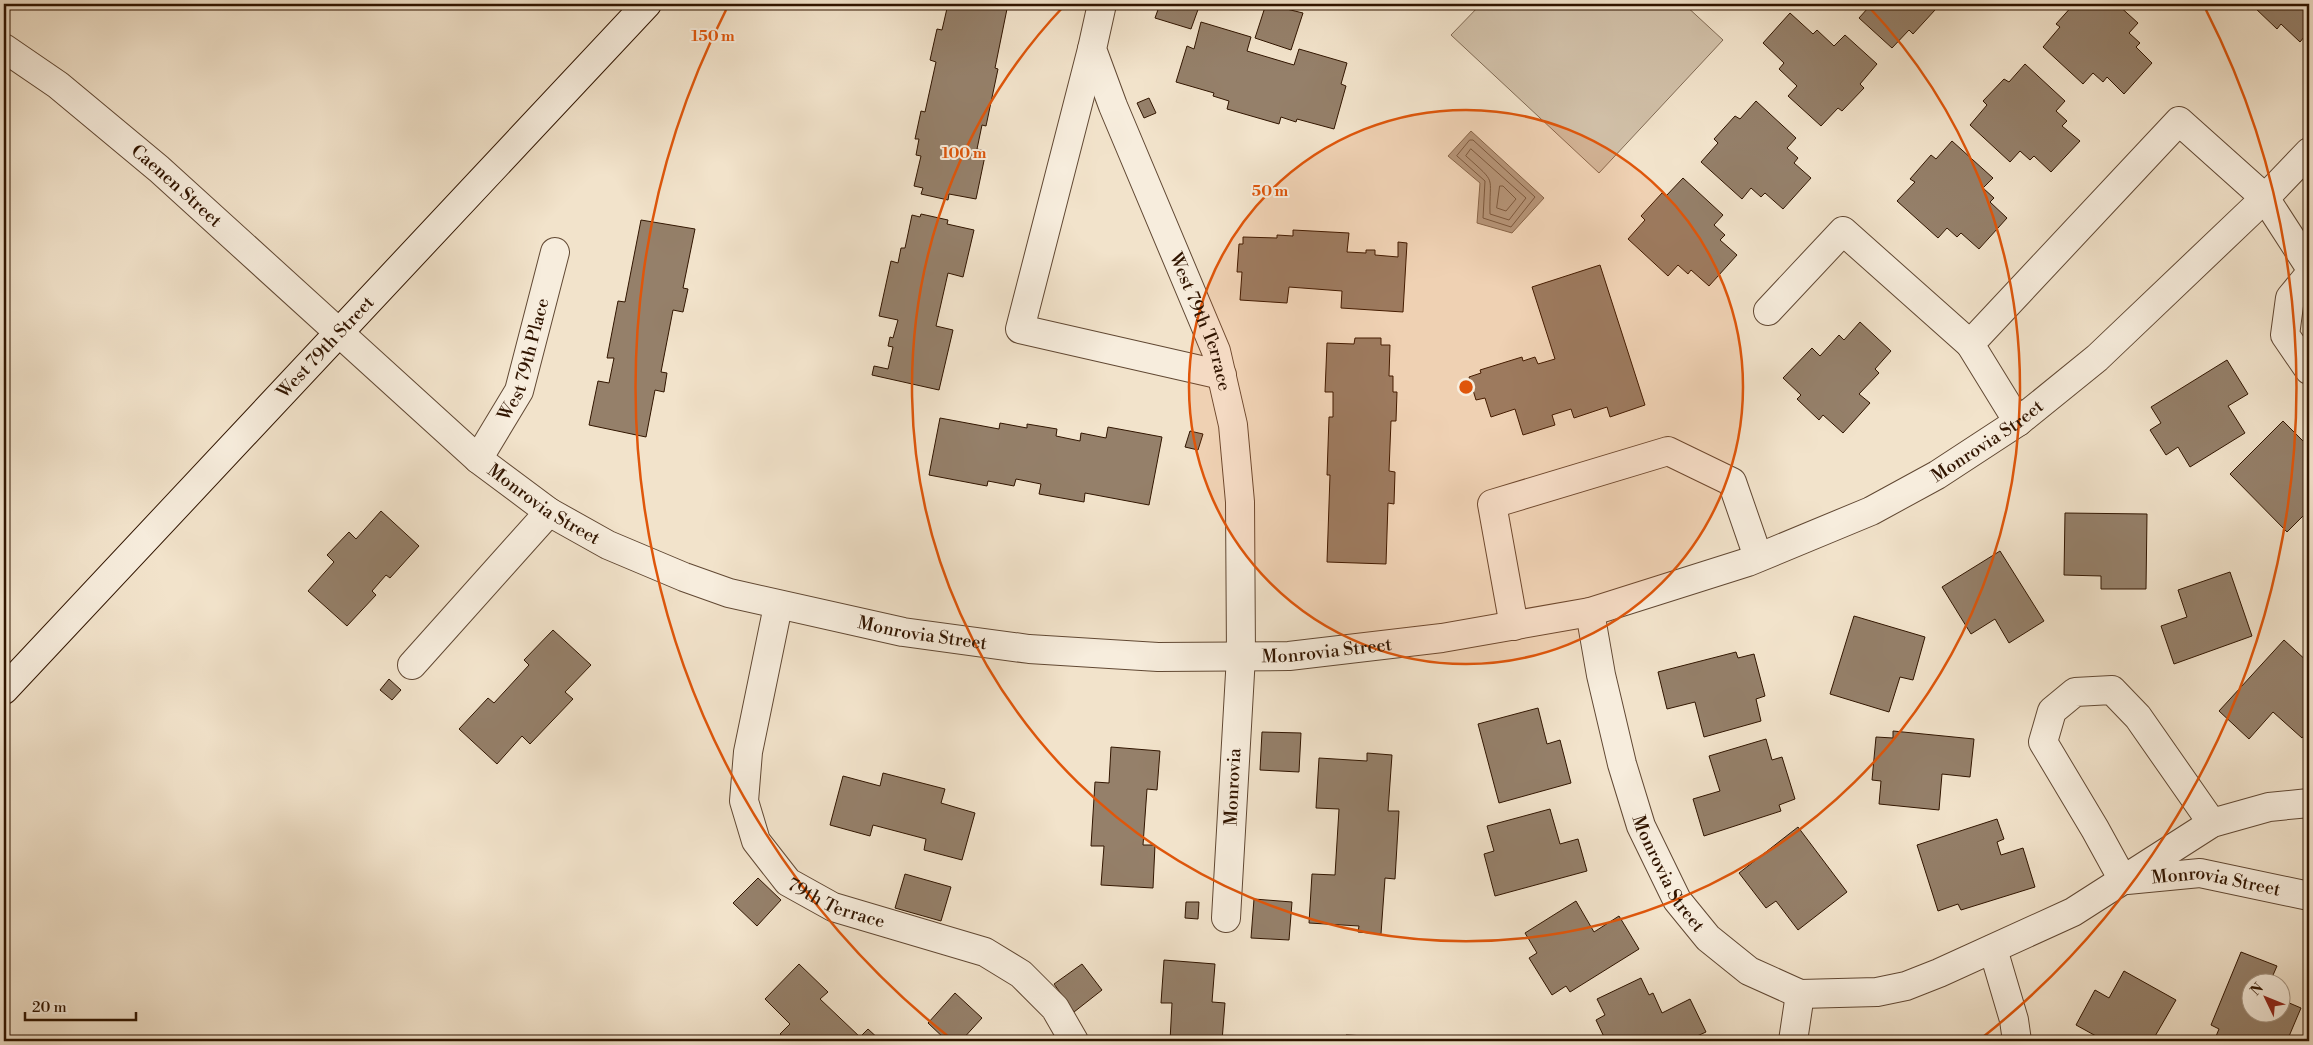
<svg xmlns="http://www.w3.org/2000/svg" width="2313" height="1045" font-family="'Libre Bodoni',serif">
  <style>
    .green { fill: #d1c0a8; stroke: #816a54 }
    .water { fill: #b09d86; stroke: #7d6750 }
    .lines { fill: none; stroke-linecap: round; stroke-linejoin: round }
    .shore { stroke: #705943; stroke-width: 1 }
    .building { fill: #95806a; stroke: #311500 }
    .street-casing { stroke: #614833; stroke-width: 30 }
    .secondary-casing { stroke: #311500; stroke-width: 30 }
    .street { stroke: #f7eddd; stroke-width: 28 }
    .secondary { stroke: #f7eddd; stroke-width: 28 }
    .ring { fill: none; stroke: #df560b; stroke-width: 2.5 }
    .labels { text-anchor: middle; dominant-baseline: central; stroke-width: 4; stroke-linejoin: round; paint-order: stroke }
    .street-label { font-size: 18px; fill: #311500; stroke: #f7eddd }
    .centre { fill: #df560b; stroke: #f7eddd; stroke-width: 2.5 }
    .ring-label { font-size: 15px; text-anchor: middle; font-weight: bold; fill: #df560b; stroke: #f7eddd; stroke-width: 4; stroke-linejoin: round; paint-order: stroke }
  </style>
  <rect width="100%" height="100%" fill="#f2e3cb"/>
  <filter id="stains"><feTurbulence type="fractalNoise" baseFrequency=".004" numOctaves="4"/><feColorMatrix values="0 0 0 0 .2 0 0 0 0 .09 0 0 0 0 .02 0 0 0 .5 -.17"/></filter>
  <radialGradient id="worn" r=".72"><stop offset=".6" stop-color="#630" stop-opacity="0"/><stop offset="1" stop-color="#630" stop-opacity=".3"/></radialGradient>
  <!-- green -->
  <path class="green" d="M1481 4H1684L1723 40 1599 173 1451 35Z"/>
  <!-- water -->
  <path class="water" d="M1471 131 1544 198 1512 233 1477 223 1480 183 1448 156Z"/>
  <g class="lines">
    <!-- shore -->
    <g class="shore">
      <path d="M1470 140H1473L1535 197 1511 227 1483 218 1485 181 1457 156Z"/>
      <path d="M1471 149 1526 198 1509 220 1490 214C1489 174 1498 185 1466 156Z"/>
      <path d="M1500 186H1503L1516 199 1506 211 1497 208Z"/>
    </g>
  </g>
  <!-- building -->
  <g class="building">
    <path d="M948 4H1008L995 68 998 69 986 126 982 125 977 149 986 151 976 199 949 194 948 200 921 194 923 188 914 186 921 156 916 155 919 139H915L921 111 925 112 936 62 930 60 937 29 942 30Z"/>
    <path d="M1160 4H1200L1191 29 1155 18Z"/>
    <path d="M1266 4 1303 13 1291 50 1255 38Z"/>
    <path d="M1333 4H1351L1349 9Z"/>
    <path d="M1864 4H1933L1931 6 1935 10 1913 34 1909 30 1892 48 1859 18 1868 8Z"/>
    <path d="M2074 4H2117L2138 23 2129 33 2140 43 2136 47 2152 63 2124 94 2107 77 2103 82 2093 73 2083 84 2043 47 2060 27 2056 24Z"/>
    <path d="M2257 4H2309V31L2300 42 2281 24 2277 29 2254 7Z"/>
    <path d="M1790 13 1813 34 1817 30 1834 46 1845 35 1877 64 1860 84 1864 88 1842 111 1838 108 1821 126 1788 96 1797 86 1779 69 1784 63 1763 43Z"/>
    <path d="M1201 22 1251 37 1247 51 1294 65 1299 49 1347 63 1341 84 1346 86 1334 129 1297 119 1296 122 1281 117 1279 124 1227 109 1229 101 1213 96 1214 93 1176 82 1187 46 1194 49Z"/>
    <path d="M2025 64 2065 101 2056 111 2067 121 2062 126 2080 141 2051 172 2034 156 2030 160 2020 151 2010 162 1970 125 1987 105 1983 101 2004 79 2009 82Z"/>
    <path d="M1149 98 1156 113 1144 118 1137 103Z"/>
    <path d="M1756 101 1796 138 1787 148 1798 158 1794 163 1811 178 1783 209 1765 193 1761 197 1751 188 1742 199 1701 162 1718 143 1714 139 1735 116 1740 119Z"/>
    <path d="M1952 141 1993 178 1983 188 1994 198 1990 202 2007 218 1979 249 1961 233 1957 237 1947 228 1938 238 1897 201 1915 182 1910 179 1931 155 1936 159Z"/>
    <path d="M1683 178 1723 215 1714 225 1725 235 1720 240 1737 255 1709 286 1691 270 1688 274 1678 265 1668 276 1628 239 1645 220 1641 216 1662 193 1666 196Z"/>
    <path d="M921 214 948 220 947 224 974 230 963 277 948 273 936 326 953 330 939 390 872 375 874 366 888 369 893 347 888 346 890 337 893 338 898 320 879 316 891 261 898 263 901 248H905L912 215 920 217Z"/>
    <path d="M641 220 695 229 683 288 688 289 683 312 673 310 661 372 667 373 664 392 655 390 646 437 589 425 598 381 609 383 614 358H607L618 301 625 302Z"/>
    <path d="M1293 230 1349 233 1347 252 1366 253V250H1375V255L1398 257V242L1407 243 1403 312 1341 308 1342 291 1289 287 1287 303 1240 300 1242 272H1237L1239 244H1243V237L1277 238V235L1293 236Z"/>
    <path d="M1600 265 1645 405 1610 417 1607 407 1574 418 1571 409 1552 415 1555 425 1523 435 1515 409 1491 417 1485 398 1476 400 1469 377 1481 373 1480 370 1522 357 1523 361 1535 357 1538 364 1555 359 1532 287Z"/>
    <path d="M1860 322 1891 351 1875 369 1879 373 1859 394 1870 403 1843 433 1823 415 1819 420 1797 399 1801 395 1783 378 1812 348 1820 356 1839 335 1844 340Z"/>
    <path d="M1355 338H1381V345H1390L1389 376H1393V392H1397L1396 421H1391L1389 471 1395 472 1394 504 1388 503 1386 564 1327 562 1330 475H1327L1329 417H1333V392H1325L1327 343 1354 344Z"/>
    <path d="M2227 360 2248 394 2228 406 2245 433 2190 467 2178 447 2166 455 2150 430 2161 423 2151 407Z"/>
    <path d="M940 418 999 429 1000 423 1027 428V424L1057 429 1056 436 1080 441 1081 433 1106 438 1108 427 1162 437 1149 505 1085 493 1084 502 1039 494 1041 484 1016 479 1014 486 988 481 987 486 929 475Z"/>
    <path d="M2283 421 2309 447V458L2306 462 2309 466V510L2287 532 2230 474Z"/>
    <path d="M1190 431 1203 434 1198 450 1185 447Z"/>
    <path d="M381 511 419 546 390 578 386 575 372 591 376 595 347 626 308 591 334 562 327 555 349 532 356 539Z"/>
    <path d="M2065 513 2147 514 2146 589H2101V576L2064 575Z"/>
    <path d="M2000 551 2044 621 2009 643 1995 619 1971 634 1942 587Z"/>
    <path d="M2230 572 2252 636 2174 664 2161 626 2187 617 2178 590Z"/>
    <path d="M1854 616 1925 637 1913 680 1900 677 1889 712 1830 694Z"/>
    <path d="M553 630 591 665 565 692 573 699 530 744 522 736 497 764 459 729 488 698 494 703 529 665 524 660Z"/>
    <path d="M2284 640 2309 663V729L2302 738 2273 712 2249 739 2219 711Z"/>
    <path d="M1736 652 1738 658 1754 654 1765 696 1756 699 1761 721 1704 737 1695 702 1667 709 1658 672Z"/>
    <path d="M389 679 401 690 392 700 380 690Z"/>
    <path d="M1538 708 1547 744 1560 740 1571 783 1499 803 1478 724Z"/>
    <path d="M1893 731 1974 739 1970 777 1942 774 1939 810 1879 804 1881 781 1872 780 1876 737 1893 738Z"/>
    <path d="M1262 732 1301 733 1299 772 1260 770Z"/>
    <path d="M1766 739 1772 760 1782 757 1795 799 1779 805 1781 811 1704 836 1693 799 1720 791 1709 756Z"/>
    <path d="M1111 747 1160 751 1157 790 1147 789 1143 845H1155L1153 888 1101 885 1104 846H1091L1095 782 1109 783Z"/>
    <path d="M1367 753 1392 755 1388 811H1399L1395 879 1385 878 1381 934 1358 932 1359 926 1309 923 1312 874 1335 875 1339 809 1316 808 1319 758 1367 761Z"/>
    <path d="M883 773 945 789 941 803 975 813 962 860 924 850 926 839 873 825 870 836 830 825 843 776 880 786Z"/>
    <path d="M1550 809 1560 844 1578 839 1587 871 1495 896 1484 854 1494 851 1487 826Z"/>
    <path d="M1997 819 2004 839 1997 842 2001 855 2023 848 2035 887 1961 910 1958 904 1938 911 1917 845Z"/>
    <path d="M1798 827 1847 892 1798 930 1776 901 1766 908 1739 873Z"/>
    <path d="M905 874 951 887 941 921 895 908Z"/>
    <path d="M758 878 781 900 757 926 733 903Z"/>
    <path d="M1254 899 1292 902 1289 940 1251 938Z"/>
    <path d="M1576 901 1594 932 1619 916 1639 949 1570 992 1566 986 1552 995 1529 958 1537 953 1525 933Z"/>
    <path d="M1186 902H1199L1198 919 1185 918Z"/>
    <path d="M2241 952 2277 966 2270 982H2250V1012H2280V999L2301 1008 2287 1041H2214L2219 1029 2211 1025Z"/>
    <path d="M1164 960 1215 964 1212 1002 1225 1003 1222 1041H1170L1172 1003H1161Z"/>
    <path d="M799 964 828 992 820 999 860 1037 868 1029 881 1041H788L780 1034 790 1024 765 999Z"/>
    <path d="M1082 964 1102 990 1074 1012 1054 984Z"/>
    <path d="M2124 971 2176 1000 2154 1038 2160 1041H2105L2076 1025 2095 990 2109 998Z"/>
    <path d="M1641 978 1649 995 1653 993 1662 1013 1690 999 1706 1032 1686 1041H1601L1605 1039 1596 1020 1605 1015 1597 999Z"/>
    <path d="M955 993 982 1018 961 1041H947L928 1023Z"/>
    <path d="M1346 1035 1411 1038 1410 1041H1346Z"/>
  </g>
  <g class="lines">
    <defs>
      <g id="street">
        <path id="s1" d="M1102 4 1092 49 1113 106 1216 351 1233 425 1240 502 1241 656 1226 918"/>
        <path id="s2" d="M4 48 58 85 159 169 478 459 549 512 608 545 684 577 729 593 903 632 1029 649 1158 657 1289 656 1442 638 1590 612 1748 562 1871 511 1937 475 2018 422 2097 358 2265 198 2309 152"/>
        <path d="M1092 49 1020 329 1222 375"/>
        <path d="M2309 275 2290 298 2285 335 2309 370"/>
        <path d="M1768 311 1843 231 1970 344"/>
        <path d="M2018 422 1970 344 2179 121 2265 198 2309 266"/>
        <path id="s3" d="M478 459 519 391 555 252"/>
        <path id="s4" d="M778 606 748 752 744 801 756 841 788 882 833 907 985 952 1021 974 1055 1008 1074 1041"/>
        <path id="s5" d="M1590 612 1601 675 1622 764 1641 826 1677 900 1708 938 1749 971 1800 994 1877 992 1906 986 1939 973 2073 912 2212 823 2269 807 2309 803"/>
        <path d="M1514 626 1492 504 1668 451 1732 482 1758 557"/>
        <path d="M412 665 549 512"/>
        <path d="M2123 880 2095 829 2043 742 2052 711 2075 692 2112 690 2138 717 2212 823"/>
        <path id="s6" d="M2127 880 2200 873 2309 896"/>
        <path d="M1993 949 2014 1020 2017 1041"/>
        <path d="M1793 1041 1800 994"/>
      </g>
      <g id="secondary">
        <path id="s7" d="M4 690 647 4"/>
      </g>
    </defs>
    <!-- street casing -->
    <use href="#street" class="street-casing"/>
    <!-- secondary casing -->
    <use href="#secondary" class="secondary-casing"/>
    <!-- street -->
    <use href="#street" class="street"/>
    <!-- secondary -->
    <use href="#secondary" class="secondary"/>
  </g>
  <!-- distance rings -->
  <circle cx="1466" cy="387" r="277" fill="#df560b" fill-opacity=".12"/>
  <g class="ring">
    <circle cx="1466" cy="387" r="277"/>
    <path d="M1868 6A554 554 0 1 1 1064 6"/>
    <path d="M949 1037A831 831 0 0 1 726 10M2206 10A831 831 0 0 1 1983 1037"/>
  </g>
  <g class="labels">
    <!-- street labels -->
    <g class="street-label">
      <text stroke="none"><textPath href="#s2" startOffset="221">Caenen Street</textPath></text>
      <text stroke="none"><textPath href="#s1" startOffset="340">West 79th Terrace</textPath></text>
      <text stroke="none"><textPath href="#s7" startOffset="470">West 79th Street</textPath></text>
      <text stroke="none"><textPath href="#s3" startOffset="111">West 79th Place</textPath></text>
      <text stroke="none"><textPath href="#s2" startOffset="2219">Monrovia Street</textPath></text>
      <text stroke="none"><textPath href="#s2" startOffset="708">Monrovia Street</textPath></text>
      <text stroke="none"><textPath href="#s2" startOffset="1112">Monrovia Street</textPath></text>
      <text stroke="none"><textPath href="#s2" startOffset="1518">Monrovia Street</textPath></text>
      <text transform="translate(1233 787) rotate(-87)">Monrovia</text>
      <text stroke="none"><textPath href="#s5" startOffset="275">Monrovia Street</textPath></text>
      <text stroke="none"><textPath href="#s6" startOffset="90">Monrovia Street</textPath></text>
      <text stroke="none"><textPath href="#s4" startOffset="345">79th Terrace</textPath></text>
    </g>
  </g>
  <circle cx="1466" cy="387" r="8" class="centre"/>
  <g class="ring-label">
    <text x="713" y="41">150 m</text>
    <text x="964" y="158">100 m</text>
    <text x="1270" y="196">50 m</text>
  </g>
  <!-- margin -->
  <rect width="2313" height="1045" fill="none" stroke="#f2e3cb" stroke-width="20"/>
  <rect x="5" y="5" width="2303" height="1035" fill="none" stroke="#311500" stroke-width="2.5"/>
  <rect x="10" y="10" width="2293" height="1025" fill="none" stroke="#311500"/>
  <!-- north arrow -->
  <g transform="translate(2266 998) rotate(313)"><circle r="24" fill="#f7eddd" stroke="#a89785"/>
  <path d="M0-4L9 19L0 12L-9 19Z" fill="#8f2418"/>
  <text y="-8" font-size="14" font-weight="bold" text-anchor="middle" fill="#311500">N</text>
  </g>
  <!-- scale -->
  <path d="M25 1012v8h111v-8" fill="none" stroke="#311500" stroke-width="2.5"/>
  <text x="32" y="1012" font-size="15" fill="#311500" stroke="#f7eddd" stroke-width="4" paint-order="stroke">20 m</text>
  <rect width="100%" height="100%" filter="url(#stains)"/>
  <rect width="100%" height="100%" fill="url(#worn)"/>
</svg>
